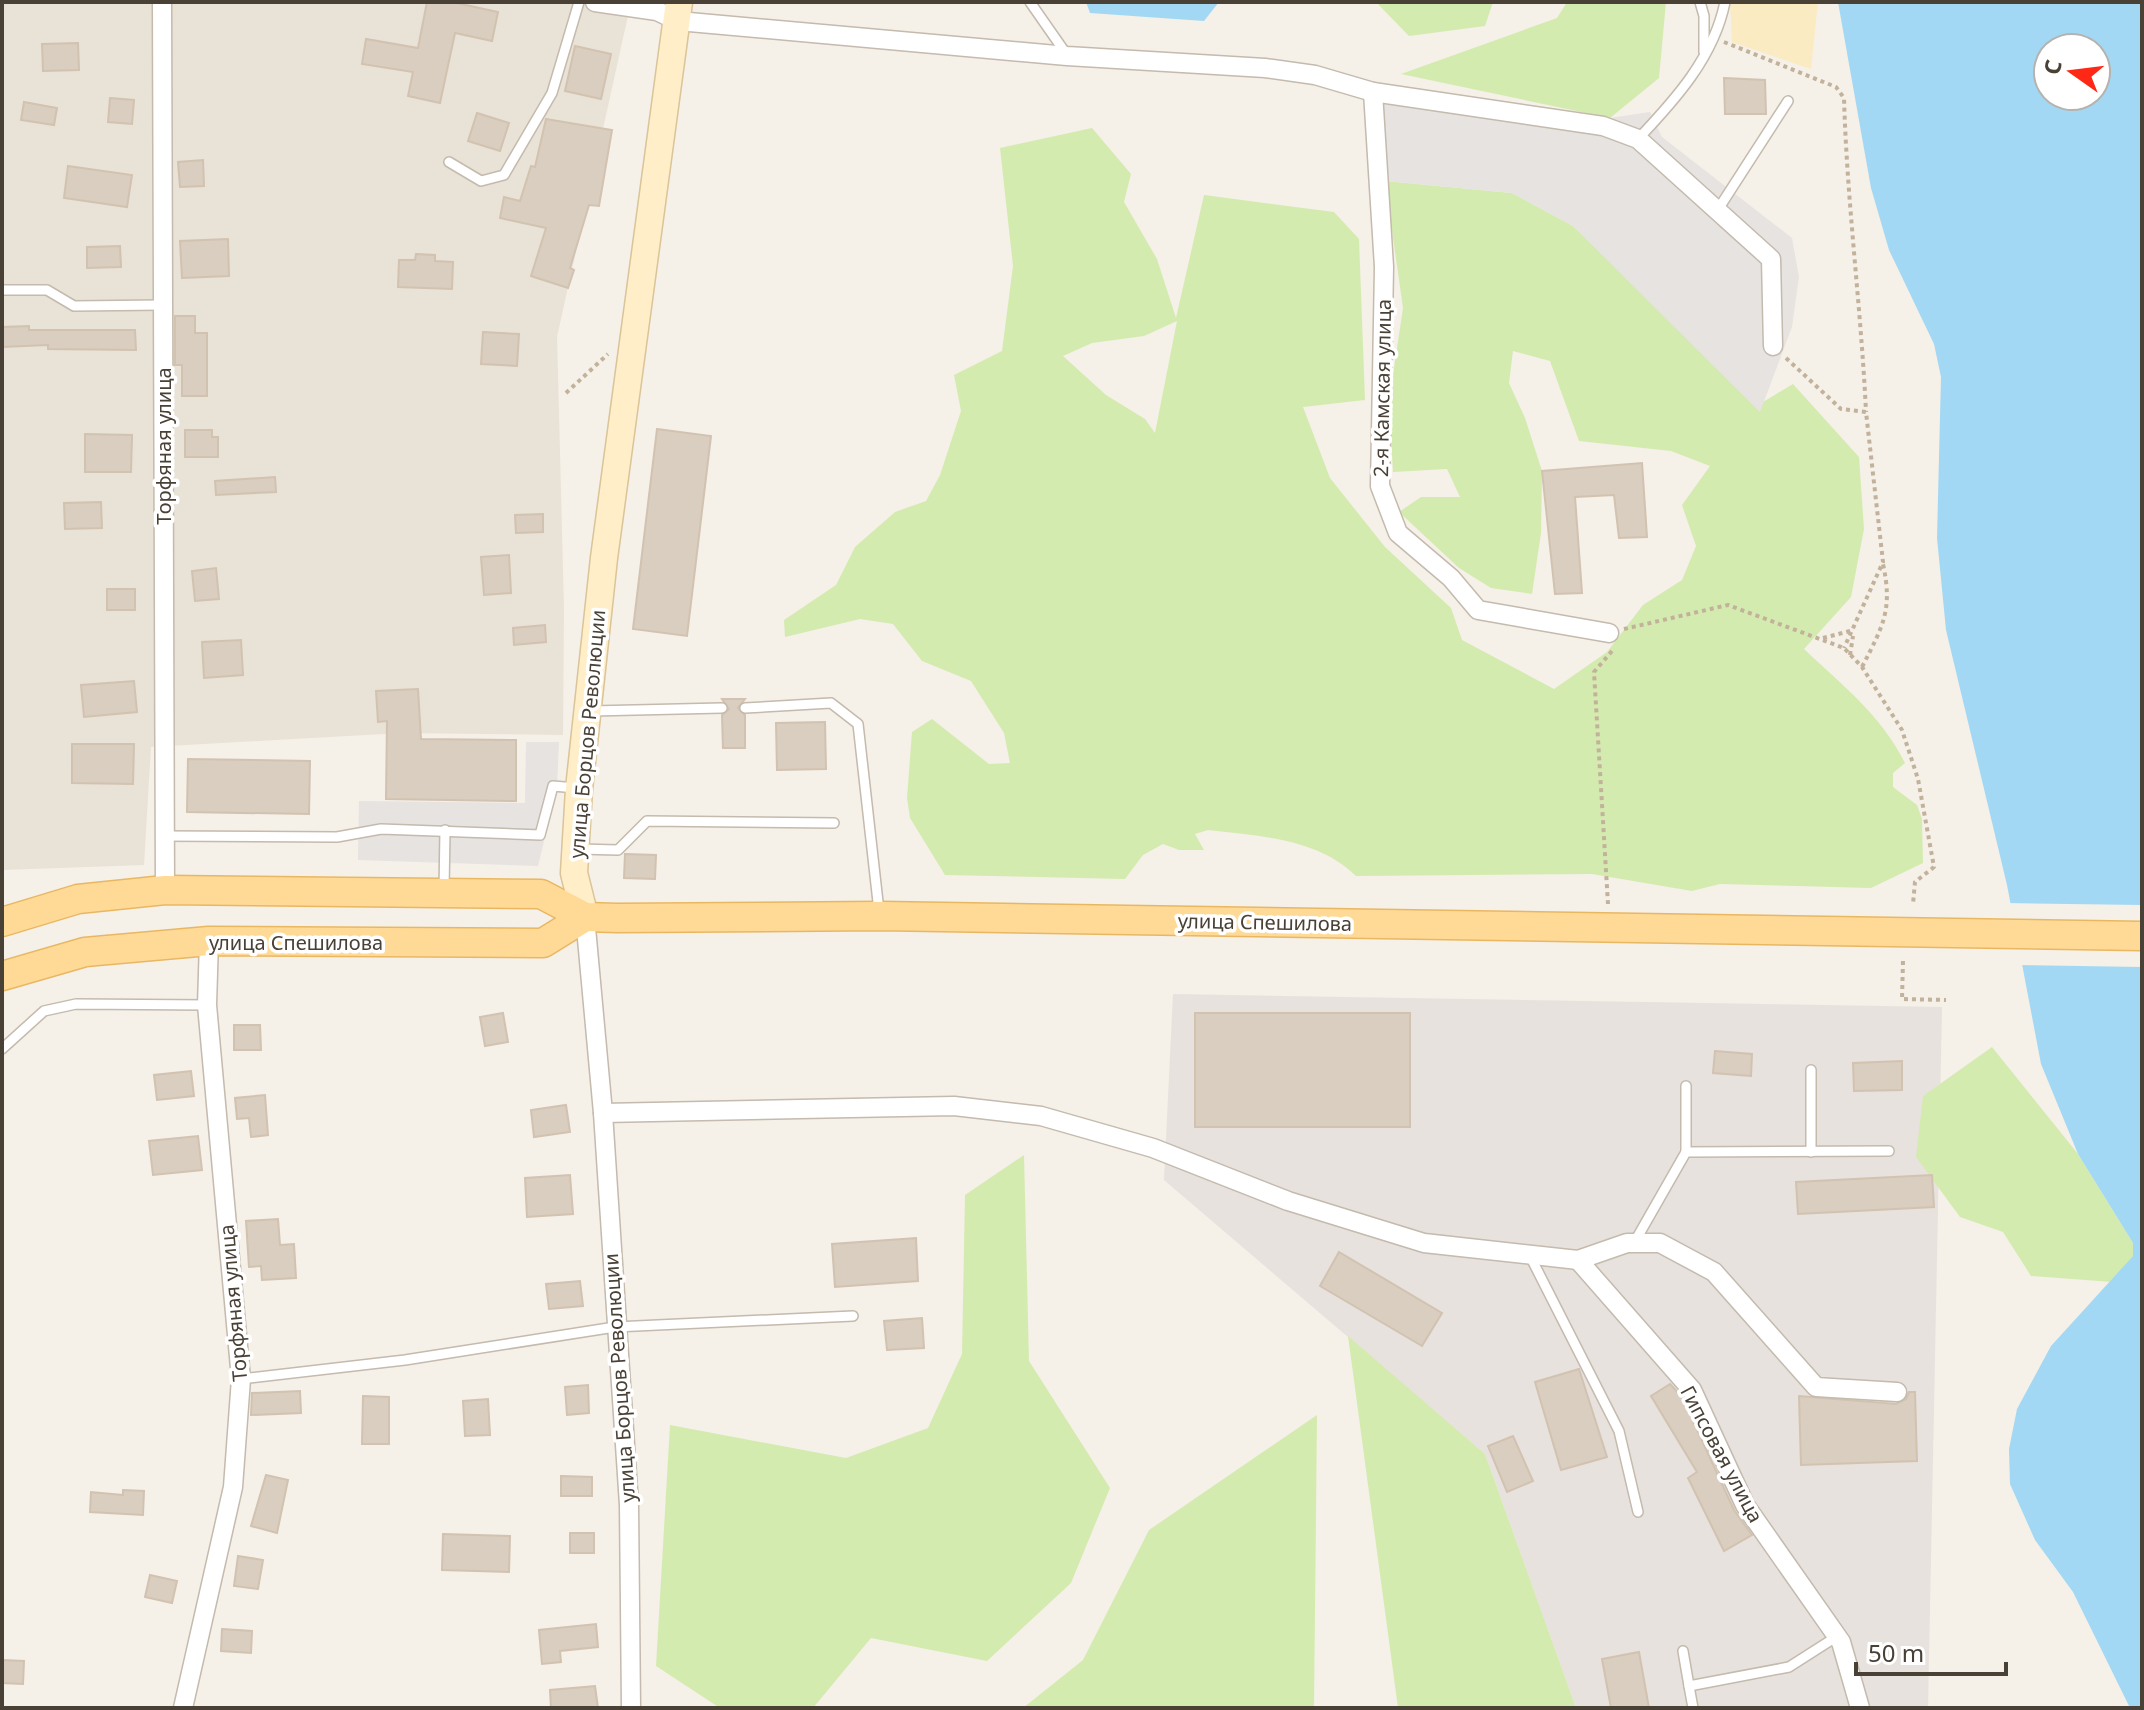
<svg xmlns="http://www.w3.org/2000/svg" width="2144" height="1710" font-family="'Noto Sans',sans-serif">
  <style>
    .residential { fill: #e9e2d6 }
    .industrial { fill: #e7e2dd }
    .green { fill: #d4ebaf; fill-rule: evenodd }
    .sand { fill: #faebc3 }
    .parking { fill: #e6e3e0 }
    .water { fill: #a2d8f4; fill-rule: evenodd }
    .pier { fill: #f5f0e8 }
    .building { fill: #dacec0; stroke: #d2c2b0; stroke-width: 2 }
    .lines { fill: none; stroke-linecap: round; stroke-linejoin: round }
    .lane-casing { stroke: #c4baad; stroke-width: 12 }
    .street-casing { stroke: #c4baad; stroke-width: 21 }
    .secondary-casing { stroke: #dac498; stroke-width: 29 }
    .primary-casing { stroke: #e9b762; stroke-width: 31 }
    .path { stroke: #c3b29b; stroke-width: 4; stroke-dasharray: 4 4; stroke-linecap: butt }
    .lane { stroke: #fff; stroke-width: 9 }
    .street { stroke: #fff; stroke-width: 18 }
    .secondary { stroke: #ffeec8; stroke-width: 26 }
    .primary { stroke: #ffda97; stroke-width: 28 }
    .labels { text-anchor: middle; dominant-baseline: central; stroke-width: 7; stroke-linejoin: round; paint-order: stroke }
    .street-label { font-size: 20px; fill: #494036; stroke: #fff }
  </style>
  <rect width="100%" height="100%" fill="#f5f0e8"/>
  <!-- residential -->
  <path class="residential" d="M2 2H631L557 337 564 609 563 735 401 733 151 747 144 865 2 870Z"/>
  <!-- industrial -->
  <path class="industrial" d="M1173 994 1942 1007 1928 1708H1576L1485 1454 1164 1180Z"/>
  <!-- green -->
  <g class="green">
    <path d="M1376 2H1493L1485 26 1409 36Z"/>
    <path d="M1567 2H1666L1659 78 1610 118 1401 74 1557 18Z"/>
    <path d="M1092 128 1131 174 1124 202 1157 259 1176 318 1204 195 1334 212 1359 239 1365 400 1303 407 1330 478 1385 547 1451 608 1462 640 1554 689 1607 652 1643 605 1682 580 1696 546 1682 505 1710 466 1671 451 1579 441 1550 361 1513 351 1509 383 1525 418 1542 471 1541 533 1532 594 1491 588 1459 568 1399 512 1421 497H1460L1447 469 1393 472 1389 401 1403 308 1385 181 1512 193 1573 226 1763 402 1793 384 1859 457 1864 529 1851 597 1804 649C1842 685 1881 715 1905 763L1893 773V787L1917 805 1922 819 1923 863 1871 888 1720 884 1692 891 1592 874 1356 876C1318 838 1259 836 1208 830L1195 834 1204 850H1179L1163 844 1143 855 1125 879 945 875 910 818 907 798 912 732 932 719 989 764 1010 763 1004 733 971 681 922 661 893 624 860 619 785 637 784 620 836 585 855 547 895 512 926 501 940 475 961 411 954 375 1002 351 1013 266 1000 148ZM1177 321 1155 433 1145 419 1106 395 1063 356 1092 343 1144 336Z"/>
    <path d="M1992 1047 2078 1154 2133 1243V1256L2112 1282 2031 1276 2003 1232 1960 1217 1916 1157 1923 1096Z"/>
    <path d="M1024 1155 1029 1361 1110 1488 1071 1583 987 1661 871 1638 813 1708H720L656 1666 670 1425 846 1458 928 1428 962 1354 965 1195Z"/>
    <path d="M1348 1336 1485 1454 1576 1708H1398Z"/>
    <path d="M1317 1415 1314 1708H1023L1083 1660 1149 1530Z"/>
  </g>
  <!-- sand -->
  <path class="sand" d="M1730 2H1818L1811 69 1732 42Z"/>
  <!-- parking -->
  <g class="parking">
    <path d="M1382 83 1610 118 1650 112 1662 137 1792 238 1799 277 1792 327 1760 412 1573 226 1512 193 1385 181Z"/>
    <path d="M526 742H559L557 787 538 866 358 860 359 801 525 803Z"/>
  </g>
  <!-- water -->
  <g class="water">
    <path d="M1086 2H1219L1204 21 1090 13Z"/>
    <path d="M1838 2H2142V1708H2130L2073 1592 2035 1540 2010 1484 2009 1449 2017 1409 2051 1346 2133 1256V1243L2078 1154 2041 1064 2007 885 1946 630 1937 538 1941 377 1934 344 1889 250 1871 188ZM2048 48H2096V96H2048Z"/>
  </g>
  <!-- pier -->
  <path class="pier" d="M2006 903 2142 905V967L2017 965Z"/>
  <!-- building -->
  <g class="building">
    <path d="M427 2H452L498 12 492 41 455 33 440 103 408 96 413 72 362 64 366 39 418 48Z"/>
    <path d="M78 43 79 70 43 71 42 44Z"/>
    <path d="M575 46 611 54 601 99 565 91Z"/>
    <path d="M1724 78 1765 80 1766 114H1725Z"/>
    <path d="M110 98 134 100 132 124 108 122Z"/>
    <path d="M24 102 57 108 54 125 21 120Z"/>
    <path d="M477 113 509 123 500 151 468 141Z"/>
    <path d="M546 119 612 130 599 206 589 205 570 268 574 270 568 288 531 276 546 228 500 218 504 197 520 201 531 166 535 167Z"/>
    <path d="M203 160 204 186 180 187 178 162Z"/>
    <path d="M68 166 132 175 127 207 64 198Z"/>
    <path d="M228 239 229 276 182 278 180 241Z"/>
    <path d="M120 246 121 267 87 268V247Z"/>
    <path d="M416 254 435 255V261L453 262 452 289 398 287 399 260H415Z"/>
    <path d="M175 316H195V333H207V396H182V365H175Z"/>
    <path d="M29 326V330H135L136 350 48 349V345L2 347V327Z"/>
    <path d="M483 332 519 334 517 366 481 364Z"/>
    <path d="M657 429 711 436 687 636 633 629Z"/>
    <path d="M185 430H212V437H218V457H185Z"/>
    <path d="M85 434 132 435 131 472H85Z"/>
    <path d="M1642 463 1647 537 1619 538 1614 495 1575 497 1582 593 1555 594 1542 471Z"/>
    <path d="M275 477 276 492 216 495 215 481Z"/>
    <path d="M101 502 102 528 65 529 64 503Z"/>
    <path d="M543 514V532L516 533 515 515Z"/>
    <path d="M509 555 511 593 484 595 481 557Z"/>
    <path d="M216 568 219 599 195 601 192 571Z"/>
    <rect x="107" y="589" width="28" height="21"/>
    <path d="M545 625 546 642 514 645 513 628Z"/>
    <path d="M241 640 243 675 204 678 202 642Z"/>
    <path d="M134 681 137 712 84 717 81 685Z"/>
    <path d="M418 689 421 739 516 740V801L386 799 387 721 378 722 376 691Z"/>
    <path d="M722 699H745L738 708 745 715V748H723L722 715 729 709Z"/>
    <path d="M825 722 826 769 777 770 776 723Z"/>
    <path d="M72 744H134L133 784 72 783Z"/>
    <path d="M188 759 310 761 309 814 187 812Z"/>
    <path d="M625 854 656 855 655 879 624 878Z"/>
    <path d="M503 1013 508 1042 485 1046 480 1017Z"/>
    <rect x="1195" y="1013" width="215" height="114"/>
    <path d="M234 1025H260L261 1050H234Z"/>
    <path d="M1715 1051 1752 1054 1751 1076 1713 1073Z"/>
    <path d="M1902 1061V1090L1854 1091 1853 1063Z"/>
    <path d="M191 1071 194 1096 157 1100 154 1075Z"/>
    <path d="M265 1095 268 1135 251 1137 249 1118 237 1119 235 1098Z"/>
    <path d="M566 1105 570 1132 534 1137 531 1110Z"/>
    <path d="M198 1136 202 1170 153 1175 149 1141Z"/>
    <path d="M570 1175 573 1214 527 1217 525 1178Z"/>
    <path d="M1932 1175 1934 1207 1798 1214 1796 1182Z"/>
    <path d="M278 1219 280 1245 294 1244 296 1278 262 1280 261 1266 249 1267 246 1221Z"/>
    <path d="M916 1238 918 1281 835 1287 832 1244Z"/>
    <path d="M1339 1252 1442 1313 1422 1346 1320 1286Z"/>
    <path d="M580 1281 583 1306 549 1309 546 1284Z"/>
    <path d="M922 1318 924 1348 887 1350 884 1321Z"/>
    <path d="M1579 1369 1607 1457 1561 1470 1535 1382Z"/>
    <path d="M1670 1384 1682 1397 1734 1510 1752 1535 1724 1551 1688 1478 1697 1472 1651 1396Z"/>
    <path d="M588 1385 589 1413 567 1415 565 1387Z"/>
    <path d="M300 1391 301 1413 251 1415 252 1393Z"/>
    <path d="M1909 1392H1915L1917 1461 1801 1465 1799 1396 1896 1404 1906 1399Z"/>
    <path d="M363 1396 389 1397V1444H362Z"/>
    <path d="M488 1399 490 1435 465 1436 463 1401Z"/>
    <path d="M1513 1436 1533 1481 1507 1492 1488 1446Z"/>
    <path d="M266 1475 288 1480 277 1533 251 1526Z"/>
    <path d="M561 1476 592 1477V1496H561Z"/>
    <path d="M123 1490 144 1491 143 1515 90 1512 91 1492 123 1495Z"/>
    <rect x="570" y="1533" width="24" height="20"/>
    <path d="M443 1534 510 1536 509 1572 442 1570Z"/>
    <path d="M238 1556 263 1560 258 1589 234 1586Z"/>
    <path d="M150 1575 177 1581 172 1603 145 1597Z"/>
    <path d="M596 1624 598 1647 560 1651 561 1662 542 1664 539 1630Z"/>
    <path d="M222 1629 252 1631 251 1653 221 1651Z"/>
    <path d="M1639 1652 1649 1708H1611L1602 1659Z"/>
    <path d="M2 1660 24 1661 23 1684 2 1683Z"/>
    <path d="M595 1686 598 1708H551L550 1690Z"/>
  </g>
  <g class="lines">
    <defs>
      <g id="lane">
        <path d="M1030 2 1067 55"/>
        <path d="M1700 2 1704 16V52"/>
        <path d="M1638 139C1675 100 1714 57 1725 2"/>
        <path d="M449 162 481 181 504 175 552 93 579 2"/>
        <path d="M1717 211 1788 101"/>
        <path d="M2 290H47L74 306 162 305"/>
        <path d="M745 708 831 703 858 724 879 911"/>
        <path d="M592 711 722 708"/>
        <path d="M163 836 337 837 381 829 540 835 553 786 576 788"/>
        <path d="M579 849 618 850 647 821 834 823"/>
        <path d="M444 890 445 830"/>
        <path d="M2 1049 44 1011 76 1004 207 1005"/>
        <path d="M1811 1070V1152"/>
        <path d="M1686 1086V1152"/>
        <path d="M1634 1243 1686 1152 1889 1151"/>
        <path d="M1529 1254 1619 1431 1638 1512"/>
        <path d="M241 1379 405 1360 615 1327 853 1316"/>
        <path d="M1683 1651 1689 1686"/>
        <path d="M1693 1708 1689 1686 1789 1667 1836 1637"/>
      </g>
      <g id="street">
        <path d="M162 2 165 890"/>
        <path d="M595 2 657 11 678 21 1067 56 1265 68 1315 75 1373 92 1603 126 1638 139 1771 259 1773 346"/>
        <path d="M1373 92 1384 267 1380 486 1398 533 1451 578 1478 610 1609 633"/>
        <path d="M585 917 603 1113 629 1505 631 1708"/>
        <path d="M603 1113 954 1106 1041 1116 1153 1148 1288 1201 1424 1243 1578 1260 1627 1243H1660L1714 1272 1816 1387 1897 1392"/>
        <path d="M1578 1260 1692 1390 1745 1505 1841 1642 1860 1708"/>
        <path d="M183 1708 233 1487 241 1379 207 1005 209 941"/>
      </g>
      <path id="secondary" d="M585 917 574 873 579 789 604 558 679 2"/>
      <g id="primary">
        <path d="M2 922 78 899 165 890 541 894 585 917 617 918 880 916 2142 936"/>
        <path d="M2 976 85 952 209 941 543 943 585 917"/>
      </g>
    </defs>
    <!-- lane casing -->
    <use href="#lane" class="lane-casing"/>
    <!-- street casing -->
    <use href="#street" class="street-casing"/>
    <!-- secondary casing -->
    <use href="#secondary" class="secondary-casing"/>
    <!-- primary casing -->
    <use href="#primary" class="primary-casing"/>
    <!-- path -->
    <g class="path">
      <path d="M1724 42 1836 87 1844 98C1847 203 1861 307 1866 412"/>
      <path d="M1786 358 1841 409 1866 412 1883 562 1844 648"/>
      <path d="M566 393 608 354"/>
      <path d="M1624 629 1728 605 1844 648 1862 667 1902 730 1918 779 1934 867 1915 882 1913 904"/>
      <path d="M1823 638 1854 630"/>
      <path d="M1850 655 1853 636"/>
      <path d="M1862 667C1883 626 1893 610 1883 564"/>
      <path d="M1608 904 1594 672 1612 651"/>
      <path d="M1903 961 1902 999 1946 1000"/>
    </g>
    <!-- lane -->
    <use href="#lane" class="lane"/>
    <!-- street -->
    <use href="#street" class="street"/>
    <!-- secondary -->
    <use href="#secondary" class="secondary"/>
    <!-- primary -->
    <use href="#primary" class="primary"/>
  </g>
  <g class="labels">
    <!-- street labels -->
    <g class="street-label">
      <text transform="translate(1382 388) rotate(-89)">2-я Камская улица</text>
      <text transform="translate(163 446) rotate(-90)">Торфяная улица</text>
      <text transform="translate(587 734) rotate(-85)">улица Борцов Революции</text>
      <text transform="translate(1265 922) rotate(1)">улица Спешилова</text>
      <text x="296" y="942">улица Спешилова</text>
      <text transform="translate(233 1303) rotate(-95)">Торфяная улица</text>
      <text transform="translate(619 1378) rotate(-94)">улица Борцов Революции</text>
      <text transform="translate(1722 1454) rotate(62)">Гипсовая улица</text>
    </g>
  </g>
  <!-- border -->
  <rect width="2144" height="1710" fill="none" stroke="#494036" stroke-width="8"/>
  <!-- north arrow -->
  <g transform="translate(2072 72) rotate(284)"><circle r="38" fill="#ffffff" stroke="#b6b3af" stroke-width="2"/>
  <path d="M0-6L14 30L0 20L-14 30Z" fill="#ff2715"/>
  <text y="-12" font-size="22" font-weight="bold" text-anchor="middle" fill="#494036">С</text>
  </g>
  <!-- scale -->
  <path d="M1856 1662v12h150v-12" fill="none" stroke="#494036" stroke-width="4"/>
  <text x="1868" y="1662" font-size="24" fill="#494036" stroke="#ffffff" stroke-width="6" paint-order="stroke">50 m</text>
</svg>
